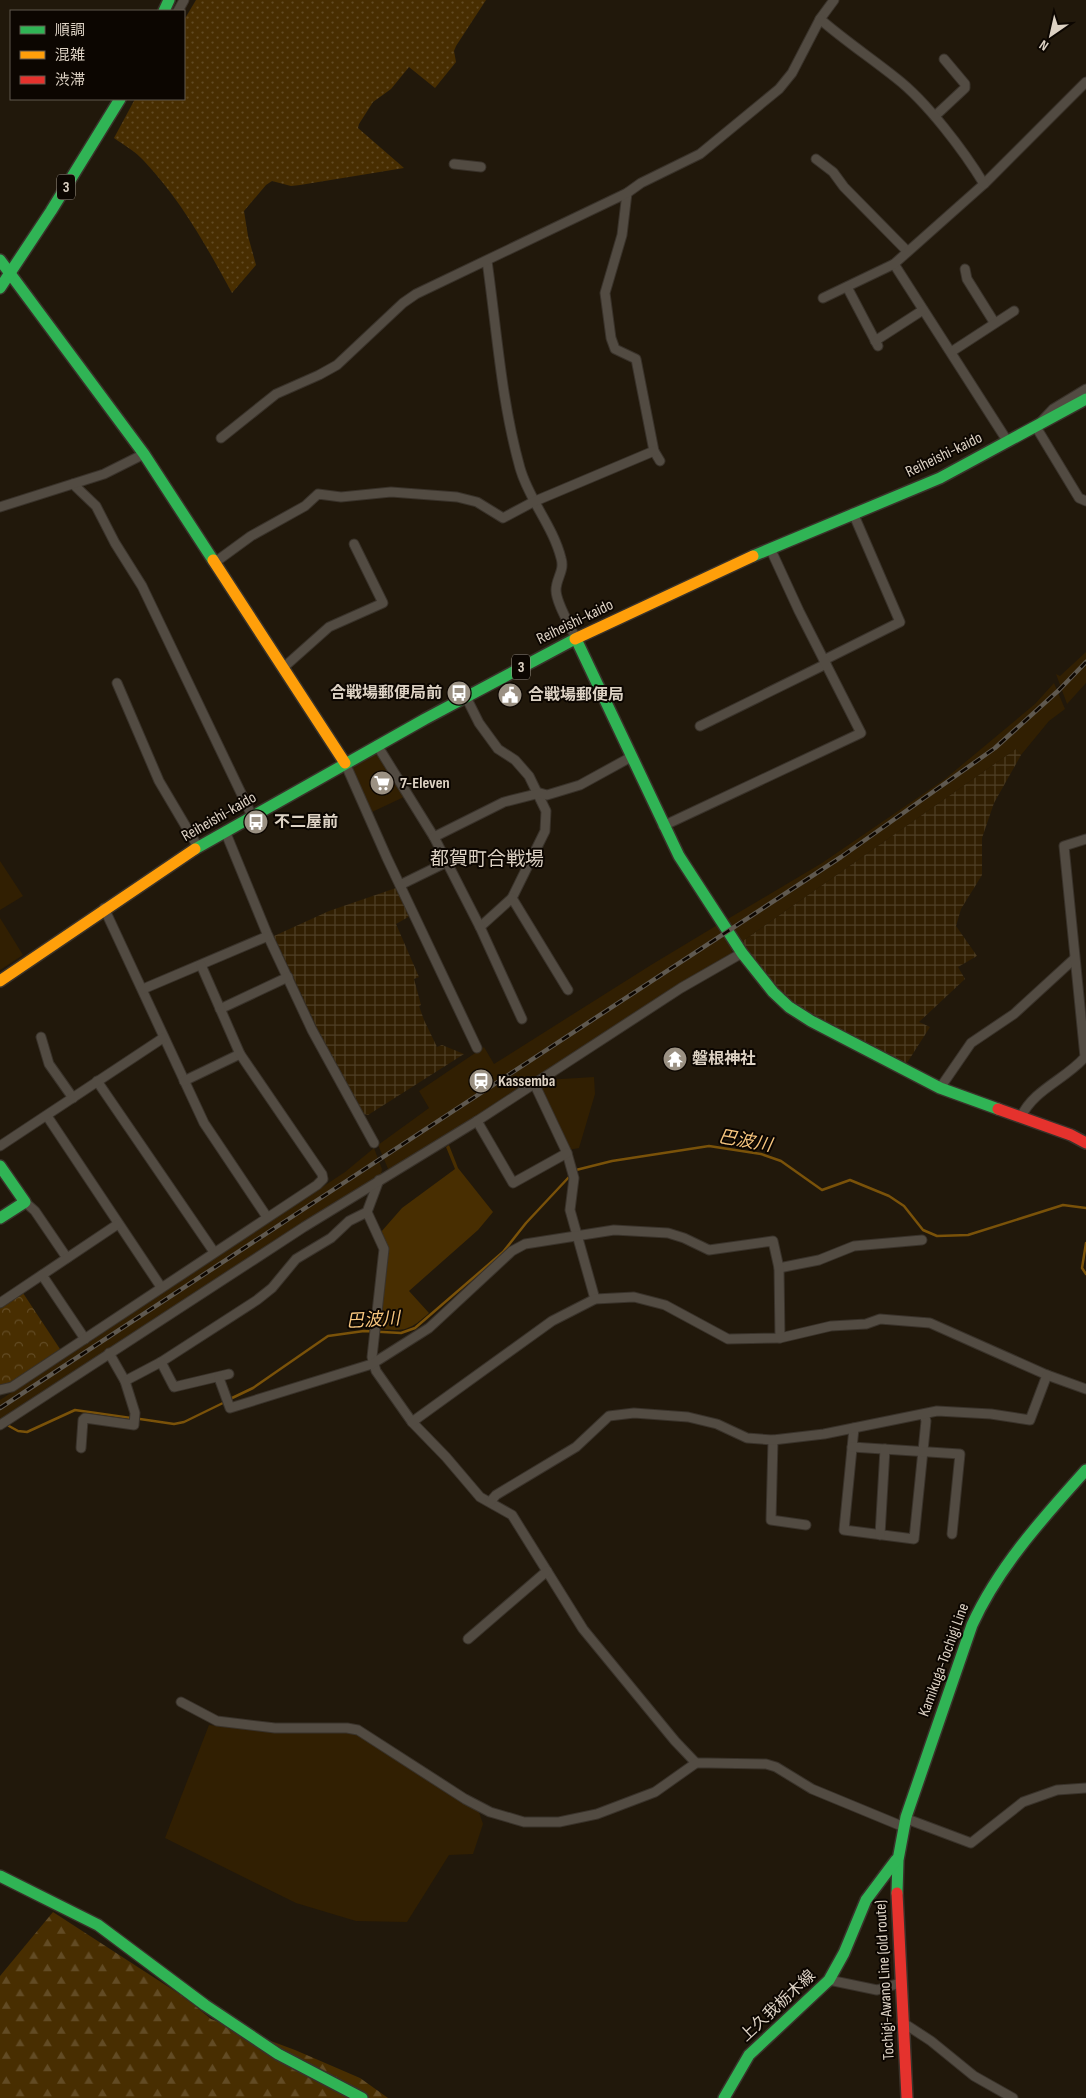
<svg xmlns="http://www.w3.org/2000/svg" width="1086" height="2098" font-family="'Sofia Sans Condensed','Noto Sans JP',sans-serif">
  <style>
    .built { fill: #311f02 }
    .industrial { fill: url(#industrial-grid) }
    .grass { fill: url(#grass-dots) }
    .forest { fill: url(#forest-firs) }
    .park { fill: url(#park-crowns) }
    .garden { fill: #482e01 }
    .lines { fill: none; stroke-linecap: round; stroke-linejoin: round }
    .stream { stroke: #7a5209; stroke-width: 2.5 }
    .street-casing { stroke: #39322a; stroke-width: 11 }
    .fast-casing { stroke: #39322a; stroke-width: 14 }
    .slow-casing { stroke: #39322a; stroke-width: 14 }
    .jam-casing { stroke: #39322a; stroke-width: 14 }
    .street { stroke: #524b42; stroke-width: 9 }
    .fast { stroke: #30b455; stroke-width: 11 }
    .slow { stroke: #ff9f0a; stroke-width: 11 }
    .jam { stroke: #e5322d; stroke-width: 11 }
    .rail-casing { stroke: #5f5950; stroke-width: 4.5 }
    .rail { stroke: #0c0601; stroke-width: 2.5; stroke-dasharray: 8; stroke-linecap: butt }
    .labels { text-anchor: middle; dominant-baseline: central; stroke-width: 4; stroke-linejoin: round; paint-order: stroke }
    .shield { fill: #0c0601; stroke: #9e958a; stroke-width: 1 }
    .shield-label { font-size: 15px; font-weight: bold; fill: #ddd2c4 }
    .street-label { font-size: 16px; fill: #ddd2c4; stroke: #0c0601 }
    .poi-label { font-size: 16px; font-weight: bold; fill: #ddd2c4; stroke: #0c0601; text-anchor: start }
    .water-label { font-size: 18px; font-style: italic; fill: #f6c57e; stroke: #0c0601 }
    .quarter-label { font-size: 19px; fill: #ddd2c4; stroke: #0c0601 }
  </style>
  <defs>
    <pattern id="industrial-grid" width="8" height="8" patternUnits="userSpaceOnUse" patternTransform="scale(1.25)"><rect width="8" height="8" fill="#311f02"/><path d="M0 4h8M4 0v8" fill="none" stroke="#4e3f25"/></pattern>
    <pattern id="grass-dots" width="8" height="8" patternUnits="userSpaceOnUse" patternTransform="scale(1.25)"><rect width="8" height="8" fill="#482e01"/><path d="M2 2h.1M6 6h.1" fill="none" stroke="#624b24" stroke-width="1.8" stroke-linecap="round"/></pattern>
    <pattern id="forest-firs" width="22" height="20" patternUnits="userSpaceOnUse" patternTransform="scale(1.25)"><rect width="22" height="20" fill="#482e01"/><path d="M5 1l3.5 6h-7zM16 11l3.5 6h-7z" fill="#624b24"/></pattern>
    <pattern id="park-crowns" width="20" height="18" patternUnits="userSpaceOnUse" patternTransform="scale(1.25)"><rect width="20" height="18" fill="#482e01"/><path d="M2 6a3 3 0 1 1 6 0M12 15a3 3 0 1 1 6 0" fill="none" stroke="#624b24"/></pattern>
  </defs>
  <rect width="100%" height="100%" fill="#21180b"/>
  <!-- built -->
  <g class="built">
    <path d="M1086 652V683L1067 704 1056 674 1060 676Z"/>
    <path d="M1054 683 1065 709 1049 721 1021 755 1016 749 740 943 726 920 822 863 945 779 1035 704Z"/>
    <path d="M376 751 404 797 372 812 350 765Z"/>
    <path d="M0 861 23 896 0 910Z"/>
    <path d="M0 918 23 955 0 970Z"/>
    <path d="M719 924 731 946 732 953 689 978 518 1090 389 1171 378 1145 429 1108 419 1091 484 1047 494 1064 651 965Z"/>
    <path d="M594 1077 595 1094 579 1148 568 1150 540 1084 545 1080Z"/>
    <path d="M374 1148 382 1169 381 1175 315 1215 0 1420V1400L345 1172Z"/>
    <path d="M209 1725 266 1731H343L357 1734 478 1809 483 1824 473 1854 449 1855 407 1922 356 1921 296 1903 165 1838Z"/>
  </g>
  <!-- industrial -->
  <g class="industrial">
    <path d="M1016 749 1021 755 994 803 982 838V875L961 909 956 926 977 956 958 967 965 979 919 1022 930 1027 905 1066 833 1027 795 1004 780 991 740 943Z"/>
    <path d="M396 888 410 916 396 924 419 977 414 979 421 1005 419 1006 424 1020 437 1047 442 1045 464 1054 368 1115 364 1114 318 1030 274 936 329 911Z"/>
  </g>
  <!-- grass -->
  <path class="grass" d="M196 0H486L456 46 454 51 456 62 435 88 409 67 391 89 373 102 359 124 358 128 404 168 300 185 291 186 272 181 266 185 244 211 248 236 256 265 232 293C207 247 181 200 144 161 136 152 124 145 114 138L135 99H184V20Z"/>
  <!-- forest -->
  <path class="forest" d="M53 1912 184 1997 211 2019 295 2050 360 2078 388 2098H0V1976Z"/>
  <!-- park -->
  <path class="park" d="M23 1293 60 1349 11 1382 0 1385V1308Z"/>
  <!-- garden -->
  <path class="garden" d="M449 1145 458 1168 493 1212 478 1230 409 1291 429 1313C409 1331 405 1331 379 1329L386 1243 381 1232 402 1208 455 1169 446 1147Z"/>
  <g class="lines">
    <!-- stream -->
    <g class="stream">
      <path d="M576 1170 612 1161 709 1146 761 1154 781 1161 822 1190 850 1180 889 1196 904 1206 923 1230 937 1236 968 1235 1063 1205 1086 1208"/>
      <path d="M1086 1243 1082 1268 1086 1274"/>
      <path d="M230 1399 253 1388 328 1336 364 1331 401 1333 415 1328 503 1252 526 1223 569 1177"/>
      <path d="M140 1419 174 1424 184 1422 225 1402"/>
      <path d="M9 1426 18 1431 27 1432 75 1410 131 1418"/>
    </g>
    <defs>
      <g id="street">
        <path d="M178 11 184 0"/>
        <path d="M820 19 834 0"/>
        <path d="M935 116 965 88V84L944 59"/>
        <path d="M816 159 833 172 844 187 907 251"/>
        <path d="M454 164 481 167"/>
        <path d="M627 193 622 235 605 293 611 338 615 349 636 359 654 451 660 461"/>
        <path d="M487 261C497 331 501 400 520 468 529 500 553 526 561 558 565 571 556 578 556 590 556 603 571 627 576 639"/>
        <path d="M894 264 1008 442"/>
        <path d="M965 269 967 279 994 322"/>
        <path d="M847 287 878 346"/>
        <path d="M823 298 894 264 984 184 1086 82"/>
        <path d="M875 341 923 310"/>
        <path d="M951 352 1014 311"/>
        <path d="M1086 389 1053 409 1036 427 1079 498 1086 501"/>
        <path d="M221 438 276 394 319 375 337 365 403 303 416 294 627 193 641 183 700 154 779 89 792 73 820 19C844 40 871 58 896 78 927 102 964 151 984 184"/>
        <path d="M73 484 96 506 115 543 142 586 252 816"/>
        <path d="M0 507 104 474 144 454"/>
        <path d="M214 563 251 536 305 506 318 494 341 497 391 492 457 497 477 502 503 518 533 502 654 451"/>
        <path d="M824 660 900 622 853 513"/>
        <path d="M283 668 329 627 383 603 354 544"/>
        <path d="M117 683 159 781 198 847"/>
        <path d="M466 697 479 723 498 749 515 760 529 776 546 811 545 831 512 898 480 927"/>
        <path d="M700 726 826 664"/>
        <path d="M377 745 434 837 480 927 522 1019"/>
        <path d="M345 763 387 858 477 1048"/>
        <path d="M663 826 861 733 799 611 770 548"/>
        <path d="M225 831 268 936 312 1030 374 1143"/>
        <path d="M434 837 504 802 540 793 547 795 580 785 631 757"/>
        <path d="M400 885 447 862"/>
        <path d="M512 898 568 990"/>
        <path d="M104 908 204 1123 267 1217"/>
        <path d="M143 989 268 936"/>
        <path d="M220 1009 288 977"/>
        <path d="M41 1037 49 1064 73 1098"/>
        <path d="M97 1081 214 1252"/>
        <path d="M184 1081 240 1054"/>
        <path d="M534 1083 567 1153 574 1178 570 1210 595 1299"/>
        <path d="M940 1088 971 1043 1014 1014 1074 959"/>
        <path d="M47 1116 161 1287"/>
        <path d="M1021 1117C1033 1090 1066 1079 1085 1057L1064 846 1086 839"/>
        <path d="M477 1121 513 1183 567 1153"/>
        <path d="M0 1146 163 1038"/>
        <path d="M25 1202 35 1211 67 1258"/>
        <path d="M367 1212 384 1249 372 1357 376 1371 412 1422 446 1457 480 1497 512 1515 583 1629 675 1741 696 1763"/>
        <path d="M779 1268 819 1260 854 1246 922 1240"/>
        <path d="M42 1275 85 1339"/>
        <path d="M0 1303 118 1224"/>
        <path d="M109 1353 125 1381 161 1362 257 1300 272 1288 296 1259 331 1238 349 1221 367 1212 379 1180"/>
        <path d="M161 1362 174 1387 229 1374"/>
        <path d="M219 1378 230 1408 372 1364 429 1328 512 1251 525 1244 614 1230 668 1233 684 1238 709 1250 773 1241 779 1268 780 1338"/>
        <path d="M0 1390 12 1387 317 1185 323 1179 322 1174 240 1054 201 965"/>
        <path d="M412 1422 552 1321 595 1299 634 1297 665 1305 728 1339 780 1338 831 1326 866 1324 880 1319 930 1323 1047 1375 1086 1389"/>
        <path d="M0 1425 304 1227 477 1121 681 988 742 953"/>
        <path d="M854 1428 844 1530 914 1539 926 1421 924 1414"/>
        <path d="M773 1440 771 1520 806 1525"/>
        <path d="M852 1447 960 1454 952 1534"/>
        <path d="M81 1448 83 1420 85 1418 134 1425 135 1413 125 1381"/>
        <path d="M490 1502 496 1495 576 1447 609 1416 634 1413 688 1417 717 1424 747 1438 773 1440 824 1434 937 1411 991 1414 1030 1420 1047 1375"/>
        <path d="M880 1535 885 1449"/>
        <path d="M468 1639 547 1571"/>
        <path d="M181 1702 217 1721 275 1728H347L358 1730 465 1799 490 1812 524 1822H559L597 1814 655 1792 696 1763H708L766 1764 776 1767 812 1789 904 1827"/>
        <path d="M907 1819 971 1843 1023 1802 1057 1790 1086 1788"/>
        <path d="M829 1980 877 1990 900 1983"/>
        <path d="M902 2022 931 2041 974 2076 1013 2098"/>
      </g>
      <g id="fast">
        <path d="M164 11 169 0"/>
        <path d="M0 260 144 454 213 560"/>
        <path d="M0 288 51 211 120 99"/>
        <path d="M753 556 940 478 1086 399"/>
        <path d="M576 639 679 856 742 953 773 992 789 1007 811 1021 940 1088 998 1109"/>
        <path d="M195 849 425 719 575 639"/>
        <path d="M0 1166 25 1202 0 1218"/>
        <path d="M0 1876 98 1925 205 2005 278 2054 362 2098"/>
        <path d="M897 1893 898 1860 906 1817 972 1625C999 1566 1043 1518 1086 1470"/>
        <path d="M724 2098 749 2055 829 1980 844 1953 866 1900 896 1860"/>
      </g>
      <g id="slow">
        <path d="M213 560 345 763"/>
        <path d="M575 639 753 556"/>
        <path d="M0 981 195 849"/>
      </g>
      <g id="jam">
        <path d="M998 1109 1071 1135 1086 1143"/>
        <path d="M897 1893 907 2098"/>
      </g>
    </defs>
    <!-- street casing -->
    <use href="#street" class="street-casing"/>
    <!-- fast casing -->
    <use href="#fast" class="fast-casing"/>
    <!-- slow casing -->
    <use href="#slow" class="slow-casing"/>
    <!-- jam casing -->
    <use href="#jam" class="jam-casing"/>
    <!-- street -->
    <use href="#street" class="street"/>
    <!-- fast -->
    <use href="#fast" class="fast"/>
    <!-- slow -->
    <use href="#slow" class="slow"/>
    <!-- jam -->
    <use href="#jam" class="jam"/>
    <defs>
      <path id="rail" d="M0 1408 841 857 995 748 1059 690 1086 662"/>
    </defs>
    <!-- rail casing -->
    <use href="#rail" class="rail-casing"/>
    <!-- rail -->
    <use href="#rail" class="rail"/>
  </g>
  <!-- icons -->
  <defs>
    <symbol id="bus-disc" viewBox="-11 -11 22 22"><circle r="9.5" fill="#9b9183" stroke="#0c0601"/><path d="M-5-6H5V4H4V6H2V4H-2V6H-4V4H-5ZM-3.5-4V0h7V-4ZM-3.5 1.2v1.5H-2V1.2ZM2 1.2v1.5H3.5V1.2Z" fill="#fff"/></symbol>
    <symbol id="civic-disc" viewBox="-11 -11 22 22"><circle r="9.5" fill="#9b9183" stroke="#0c0601"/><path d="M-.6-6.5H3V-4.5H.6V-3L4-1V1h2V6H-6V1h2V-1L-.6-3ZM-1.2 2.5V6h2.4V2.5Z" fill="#fff"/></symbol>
    <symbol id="supermarket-disc" viewBox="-11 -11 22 22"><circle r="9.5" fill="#9b9183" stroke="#0c0601"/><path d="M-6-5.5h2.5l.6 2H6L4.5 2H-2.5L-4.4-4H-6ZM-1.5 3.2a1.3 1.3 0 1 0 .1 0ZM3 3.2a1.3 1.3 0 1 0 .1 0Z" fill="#fff"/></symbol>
    <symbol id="temple-disc" viewBox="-11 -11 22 22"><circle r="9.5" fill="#9b9183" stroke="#0c0601"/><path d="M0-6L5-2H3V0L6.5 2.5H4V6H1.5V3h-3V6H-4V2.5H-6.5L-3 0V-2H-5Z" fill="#fff"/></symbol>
    <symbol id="station-disc" viewBox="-11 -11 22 22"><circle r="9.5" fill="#9b9183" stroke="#0c0601"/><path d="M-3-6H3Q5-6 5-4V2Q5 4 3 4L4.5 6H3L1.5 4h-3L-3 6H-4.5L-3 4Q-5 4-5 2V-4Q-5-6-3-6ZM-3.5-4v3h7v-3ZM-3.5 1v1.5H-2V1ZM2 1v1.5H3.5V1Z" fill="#fff"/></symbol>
  </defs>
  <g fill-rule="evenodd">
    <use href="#bus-disc" x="445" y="679" width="28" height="28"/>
    <use href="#civic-disc" x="496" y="681" width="28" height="28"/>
    <use href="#supermarket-disc" x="368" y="769" width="28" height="28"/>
    <use href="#bus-disc" x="242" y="808" width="28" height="28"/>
    <use href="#temple-disc" x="661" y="1045" width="28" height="28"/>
    <use href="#station-disc" x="467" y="1067" width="28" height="28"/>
  </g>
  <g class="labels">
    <!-- shield labels -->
    <g class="shield">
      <rect x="57" y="174.5" width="18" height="25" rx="4"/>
      <rect x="512" y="654.5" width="18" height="25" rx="4"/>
    </g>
    <g class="shield-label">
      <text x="66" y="187">3</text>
      <text x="521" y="667">3</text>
    </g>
    <!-- street labels -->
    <g class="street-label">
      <text transform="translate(944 455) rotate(-26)">Reiheishi-kaido</text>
      <text transform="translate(575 622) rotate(-26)">Reiheishi-kaido</text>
      <text transform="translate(219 817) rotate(-30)">Reiheishi-kaido</text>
      <text transform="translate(944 1660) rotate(-70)">Kamikuga-Tochigi Line</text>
      <text transform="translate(885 1980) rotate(-93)">Tochigi-Awano Line (old route)</text>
      <text transform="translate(778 2006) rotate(-43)">上久我栃木線</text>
    </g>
    <!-- poi labels -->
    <g class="poi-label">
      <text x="442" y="693" text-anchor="end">合戦場郵便局前</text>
      <text x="528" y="695">合戦場郵便局</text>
      <text x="400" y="783">7-Eleven</text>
      <text x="274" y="822">不二屋前</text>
      <text x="692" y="1059">磐根神社</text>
      <text x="498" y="1081">Kassemba</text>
    </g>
    <!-- water labels -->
    <g class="water-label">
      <text transform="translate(745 1141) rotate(10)">巴波川</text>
      <text transform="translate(373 1320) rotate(-3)">巴波川</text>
    </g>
    <!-- quarter labels -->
    <g class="quarter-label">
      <text x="487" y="859">都賀町合戦場</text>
    </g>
  </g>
  <!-- legend -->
  <rect x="10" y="10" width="175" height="90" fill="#0c0601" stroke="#60584f"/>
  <rect x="20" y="26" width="25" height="8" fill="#30b455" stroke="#60584f"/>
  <text x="55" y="35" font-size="15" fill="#ddd2c4">順調</text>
  <rect x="20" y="51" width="25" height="8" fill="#ff9f0a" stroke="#60584f"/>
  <text x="55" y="60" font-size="15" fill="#ddd2c4">混雑</text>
  <rect x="20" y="76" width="25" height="8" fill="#e5322d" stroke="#60584f"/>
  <text x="55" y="85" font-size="15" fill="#ddd2c4">渋滞</text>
  <!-- north arrow -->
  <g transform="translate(1051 35) rotate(214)" stroke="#0c0601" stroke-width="4" paint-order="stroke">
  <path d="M0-4L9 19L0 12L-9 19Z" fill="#ddd2c4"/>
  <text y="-8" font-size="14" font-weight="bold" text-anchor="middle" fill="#ddd2c4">N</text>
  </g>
</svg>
